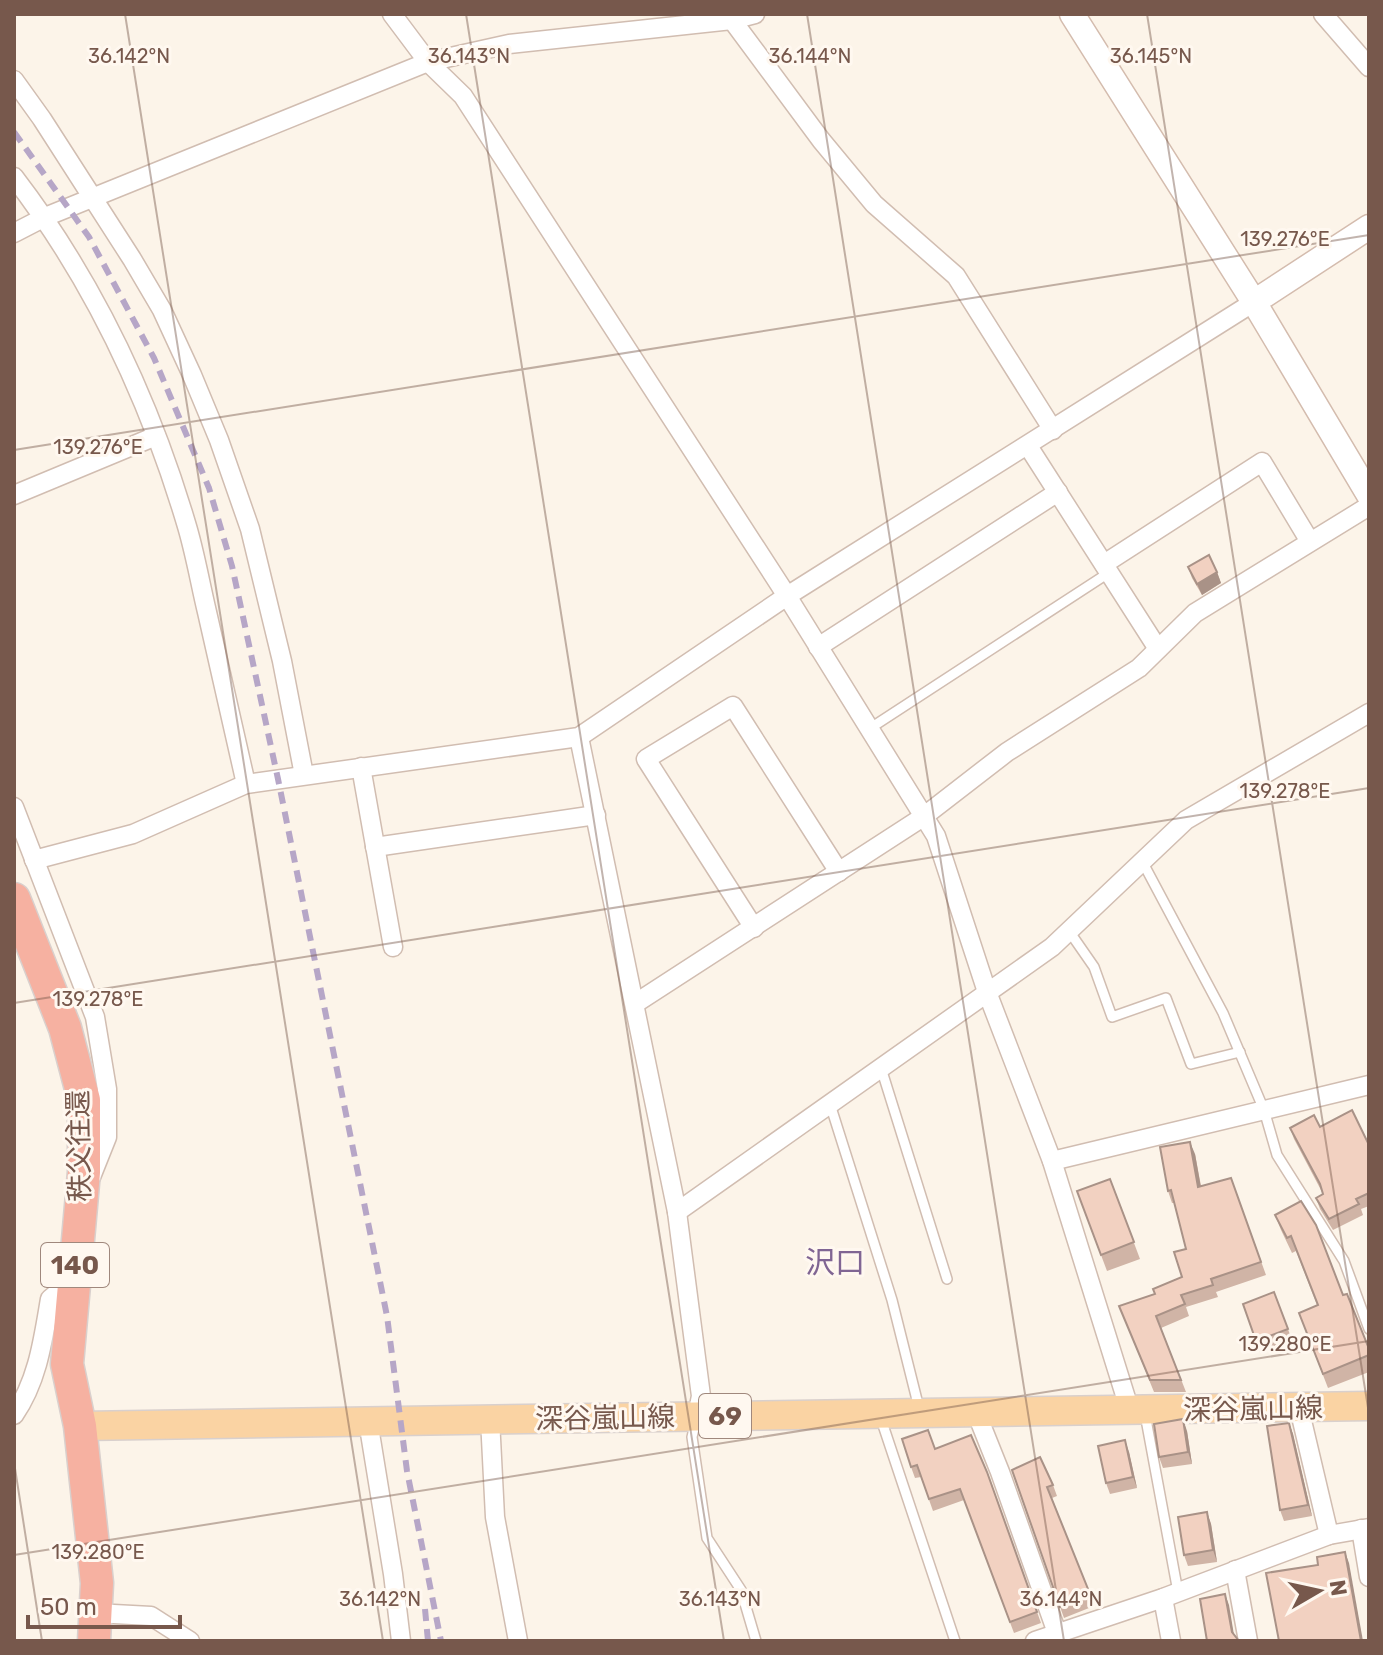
<svg xmlns="http://www.w3.org/2000/svg" width="1383" height="1655" font-family="Rubik,'Noto Sans JP',sans-serif">
  <style>
    .lines { fill: none; stroke-linecap: round; stroke-linejoin: round }
    .lane-casing { stroke: #d1bdb1; stroke-width: 12 }
    .street-casing { stroke: #d1bdb1; stroke-width: 21 }
    .secondary-casing { stroke: #d4bcae; stroke-width: 27 }
    .primary-casing { stroke: #d9d0cd; stroke-width: 31 }
    .highway-casing { stroke: #d9d0cd; stroke-width: 35 }
    .lane { stroke: #fff; stroke-width: 9 }
    .street { stroke: #fff; stroke-width: 18 }
    .secondary { stroke: #fff; stroke-width: 24 }
    .primary { stroke: #fad3a3; stroke-width: 28 }
    .highway { stroke: #f6b1a1; stroke-width: 32 }
    .rail { stroke: #b6a6c7; stroke-width: 6; stroke-dasharray: 12 8; stroke-linecap: butt }
    .wall { fill: #d0b4a6 }
    .shaded-wall { fill: #a99287 }
    .building { fill: #f2d1c1; stroke: #a99287; stroke-width: 2 }
    .ticks { fill: none; stroke: #77584c; stroke-width: 2; stroke-opacity: 0.45 }
    .labels { text-anchor: middle; dominant-baseline: central; stroke-width: 6; stroke-linejoin: round; paint-order: stroke }
    .shield { fill: #fff8f0; stroke: #a0887d; stroke-width: 2 }
    .shield-label { font-size: 26px; font-weight: bold; fill: #77584c }
    .street-label { font-size: 28px; fill: #77584c; stroke: #fff8f0 }
    .neighbourhood-label { font-size: 30px; fill: #806593; stroke: #fff8f0 }
    .ticks-label { font-size: 20px; text-anchor: middle; fill: #77584c; stroke: #fff8f0; stroke-width: 6; stroke-linejoin: round; paint-order: stroke }
  </style>
  <rect width="100%" height="100%" fill="#fcf4e9"/>
  <g class="lines">
    <defs>
      <g id="lane">
        <path d="M869 729 1110 572"/>
        <path d="M1142 861 1223 1013 1264 1110 1277 1155 1344 1261 1369 1329"/>
        <path d="M1069 931 1094 967 1112 1017 1166 998 1191 1064 1240 1052"/>
        <path d="M881 1068 947 1279"/>
        <path d="M830 1104 892 1300 919 1408"/>
        <path d="M1145 1414 1178 1592"/>
        <path d="M880 1416 955 1641"/>
        <path d="M696 1420 692 1437 707 1538 741 1590 756 1641"/>
      </g>
      <g id="street">
        <path d="M392 14 428 62 463 96 787 596 936 836 987 992 1052 1161 1130 1411"/>
        <path d="M1323 14 1369 67"/>
        <path d="M732 20 821 140 874 204 956 276 1053 430"/>
        <path d="M14 80 42 119 132 259 162 310 192 375 219 440 250 529 282 661 304 775"/>
        <path d="M14 177C93 280 149 399 186 523 195 552 200 583 207 612 220 670 233 727 246 784"/>
        <path d="M14 233 45 217 428 62 509 44 732 20 755 14"/>
        <path d="M1028 446 1158 649"/>
        <path d="M14 495 156 436"/>
        <path d="M1104 564 1262 462 1309 540"/>
        <path d="M818 647 1058 492"/>
        <path d="M579 737 677 1212 701 1396 697 1416"/>
        <path d="M361 767 393 947"/>
        <path d="M14 807 95 1017 107 1089V1137L91 1177"/>
        <path d="M375 847 596 815"/>
        <path d="M34 860 133 834 246 784 579 737 787 596 1254 302"/>
        <path d="M754 928 646 759 733 706 839 872"/>
        <path d="M636 1003 923 817 1007 752 1139 668 1195 613 1369 506"/>
        <path d="M1052 1161 1369 1085"/>
        <path d="M677 1212 1052 947 1186 820 1369 713"/>
        <path d="M1299 1408 1329 1535"/>
        <path d="M976 1412 1000 1472 1057 1633"/>
        <path d="M14 1415C38 1380 43 1340 50 1299L73 1280"/>
        <path d="M490 1419 495 1517 518 1641"/>
        <path d="M368 1421 393 1574 401 1641"/>
        <path d="M1361 1529 1369 1577"/>
        <path d="M1235 1570 1248 1641"/>
        <path d="M1163 1598 1171 1641"/>
        <path d="M95 1613 151 1616 190 1641"/>
        <path d="M1035 1641 1163 1598 1329 1535 1369 1528"/>
      </g>
      <g id="secondary">
        <path d="M1072 14 1254 302 1369 495"/>
        <path d="M1254 302 1369 227"/>
      </g>
      <path id="primary" d="M80 1426 1369 1406"/>
      <path id="highway" d="M14 899 65 1028 84 1100V1172L67 1364 80 1426 97 1583 94 1641"/>
    </defs>
    <!-- lane casing -->
    <use href="#lane" class="lane-casing"/>
    <!-- street casing -->
    <use href="#street" class="street-casing"/>
    <!-- secondary casing -->
    <use href="#secondary" class="secondary-casing"/>
    <!-- primary casing -->
    <use href="#primary" class="primary-casing"/>
    <!-- highway casing -->
    <use href="#highway" class="highway-casing"/>
    <!-- lane -->
    <use href="#lane" class="lane"/>
    <!-- street -->
    <use href="#street" class="street"/>
    <!-- secondary -->
    <use href="#secondary" class="secondary"/>
    <!-- primary -->
    <use href="#primary" class="primary"/>
    <!-- highway -->
    <use href="#highway" class="highway"/>
    <!-- rail -->
    <g class="rail">
      <path d="M14 132 89 237 154 358 209 488 232 566 278 779 387 1316 407 1471 441 1641"/>
      <path d="M425 1609 428 1641"/>
    </g>
  </g>
  <!-- wall -->
  <g class="wall">
    <path d="M1188 567 1217 572 1221 583 1202 595 1192 578Z"/>
    <path d="M1320 1127 1369 1145V1206L1361 1209 1363 1215 1333 1230 1320 1209 1316 1198 1323 1194 1322 1192 1294 1139 1290 1128Z"/>
    <path d="M1195 1154 1201 1186 1231 1178 1266 1275 1216 1292 1218 1297 1186 1307 1189 1316 1161 1328 1186 1392H1154L1119 1306 1155 1294 1182 1277 1186 1249 1174 1203H1172L1168 1191Z"/>
    <path d="M1110 1179 1140 1259 1107 1271 1077 1191Z"/>
    <path d="M1275 1215 1343 1295 1369 1349V1372L1328 1388 1299 1313 1317 1305 1296 1251 1292 1253 1281 1230Z"/>
    <path d="M1274 1292 1292 1340 1260 1352 1243 1304Z"/>
    <path d="M1289 1423 1293 1434 1312 1516 1284 1521 1280 1510Z"/>
    <path d="M1187 1431 1192 1464 1163 1468 1159 1457Z"/>
    <path d="M935 1449 987 1472 1041 1623 1014 1633 964 1500 933 1511 921 1477 915 1478 911 1467Z"/>
    <path d="M1129 1452 1137 1488 1110 1494 1106 1483Z"/>
    <path d="M1012 1470 1053 1485 1057 1496 1052 1498 1094 1606 1064 1618Z"/>
    <path d="M1207 1512 1211 1524 1217 1562 1188 1566 1184 1555Z"/>
  </g>
  <!-- shaded-wall -->
  <g class="shaded-wall">
    <path d="M1217 572 1221 583 1202 595 1197 584Z"/>
    <path d="M1190 1142 1195 1154 1203 1199 1198 1187Z"/>
    <path d="M1183 1419 1187 1431 1192 1464 1188 1452Z"/>
    <path d="M1289 1423 1293 1434 1312 1516 1308 1505Z"/>
    <path d="M1125 1440 1129 1452 1137 1488 1133 1477Z"/>
    <path d="M1207 1512 1211 1524 1217 1562 1213 1550Z"/>
    <path d="M1345 1552 1349 1563 1363 1641H1361Z"/>
    <path d="M1225 1594 1229 1605 1235 1641 1232 1632Z"/>
  </g>
  <!-- building -->
  <g class="building">
    <path d="M1209 555 1217 572 1197 584 1188 567Z"/>
    <path d="M1352 1110 1369 1145V1193L1356 1199 1359 1204 1329 1219 1316 1198 1323 1194 1320 1184 1290 1128 1314 1115 1320 1127Z"/>
    <path d="M1190 1142 1198 1187 1231 1178 1261 1262 1211 1279 1213 1285 1181 1295 1185 1304 1156 1316 1181 1380H1150L1119 1306 1155 1294 1153 1289 1182 1277 1174 1252 1186 1249 1171 1190 1168 1191 1160 1147Z"/>
    <path d="M1110 1179 1134 1242 1101 1255 1077 1191Z"/>
    <path d="M1301 1201 1316 1225 1343 1295 1347 1294 1369 1349V1355L1323 1374 1299 1313 1318 1305 1291 1236 1287 1238 1275 1215Z"/>
    <path d="M1274 1292 1288 1329 1256 1341 1243 1304Z"/>
    <path d="M1183 1419 1188 1452 1159 1457 1154 1424Z"/>
    <path d="M1289 1423 1308 1505 1280 1510 1267 1426Z"/>
    <path d="M928 1430 935 1449 971 1435 987 1472 1037 1612 1010 1622 960 1489 929 1499 917 1465 911 1467 902 1439Z"/>
    <path d="M1125 1440 1133 1477 1106 1483 1098 1446Z"/>
    <path d="M1040 1457 1053 1485 1047 1487 1090 1594 1060 1607 1012 1470Z"/>
    <path d="M1207 1512 1213 1550 1184 1555 1178 1517Z"/>
    <path d="M1345 1552 1361 1641H1279L1266 1573 1318 1565 1317 1557Z"/>
    <path d="M1225 1594 1232 1632 1239 1641H1207L1200 1599Z"/>
  </g>
  <!-- ticks -->
  <path class="ticks" d="M125 14 383 1641M466 14 724 1641M807 14 1064 1641M1147 14 1369 1414M14 450 1369 235M14 1003 1369 788M14 1462 42 1641M14 1555 1369 1341"/>
  <g class="labels">
    <!-- shield labels -->
    <g class="shield">
      <rect x="41" y="1243" width="68" height="44" rx="6"/>
      <rect x="699" y="1394" width="52" height="44" rx="6"/>
    </g>
    <g class="shield-label">
      <text x="75" y="1265">140</text>
      <text x="725" y="1416">69</text>
    </g>
    <!-- street labels -->
    <g class="street-label">
      <text transform="translate(79 1146) rotate(-91)">秩父往還</text>
      <text transform="translate(1253 1409) rotate(-1)">深谷嵐山線</text>
      <text transform="translate(605 1418) rotate(-1)">深谷嵐山線</text>
    </g>
    <!-- neighbourhood labels -->
    <g class="neighbourhood-label">
      <text x="835" y="1263">沢口</text>
    </g>
  </g>
  <g class="ticks-label">
    <text x="129" y="63">36.142°N</text>
    <text x="469" y="63">36.143°N</text>
    <text x="810" y="63">36.144°N</text>
    <text x="1151" y="63">36.145°N</text>
    <text x="1285" y="246">139.276°E</text>
    <text x="98" y="454">139.276°E</text>
    <text x="1285" y="798">139.278°E</text>
    <text x="98" y="1006">139.278°E</text>
    <text x="1285" y="1351">139.280°E</text>
    <text x="98" y="1559">139.280°E</text>
    <text x="380" y="1606">36.142°N</text>
    <text x="720" y="1606">36.143°N</text>
    <text x="1061" y="1606">36.144°N</text>
  </g>
  <!-- border -->
  <rect width="1383" height="1655" fill="none" stroke="#77584c" stroke-width="32"/>
  <!-- north arrow -->
  <g transform="translate(1319 1591) rotate(81)" stroke="#fff8f0" stroke-width="6" paint-order="stroke">
  <path d="M0-6L14 30L0 20L-14 30Z" fill="#77584c"/>
  <text y="-12" font-size="22" font-weight="bold" text-anchor="middle" fill="#77584c">N</text>
  </g>
  <!-- scale -->
  <path d="M28 1615v12h152v-12" fill="none" stroke="#77584c" stroke-width="4"/>
  <text x="40" y="1615" font-size="24" fill="#77584c" stroke="#fff8f0" stroke-width="6" paint-order="stroke">50 m</text>
</svg>
